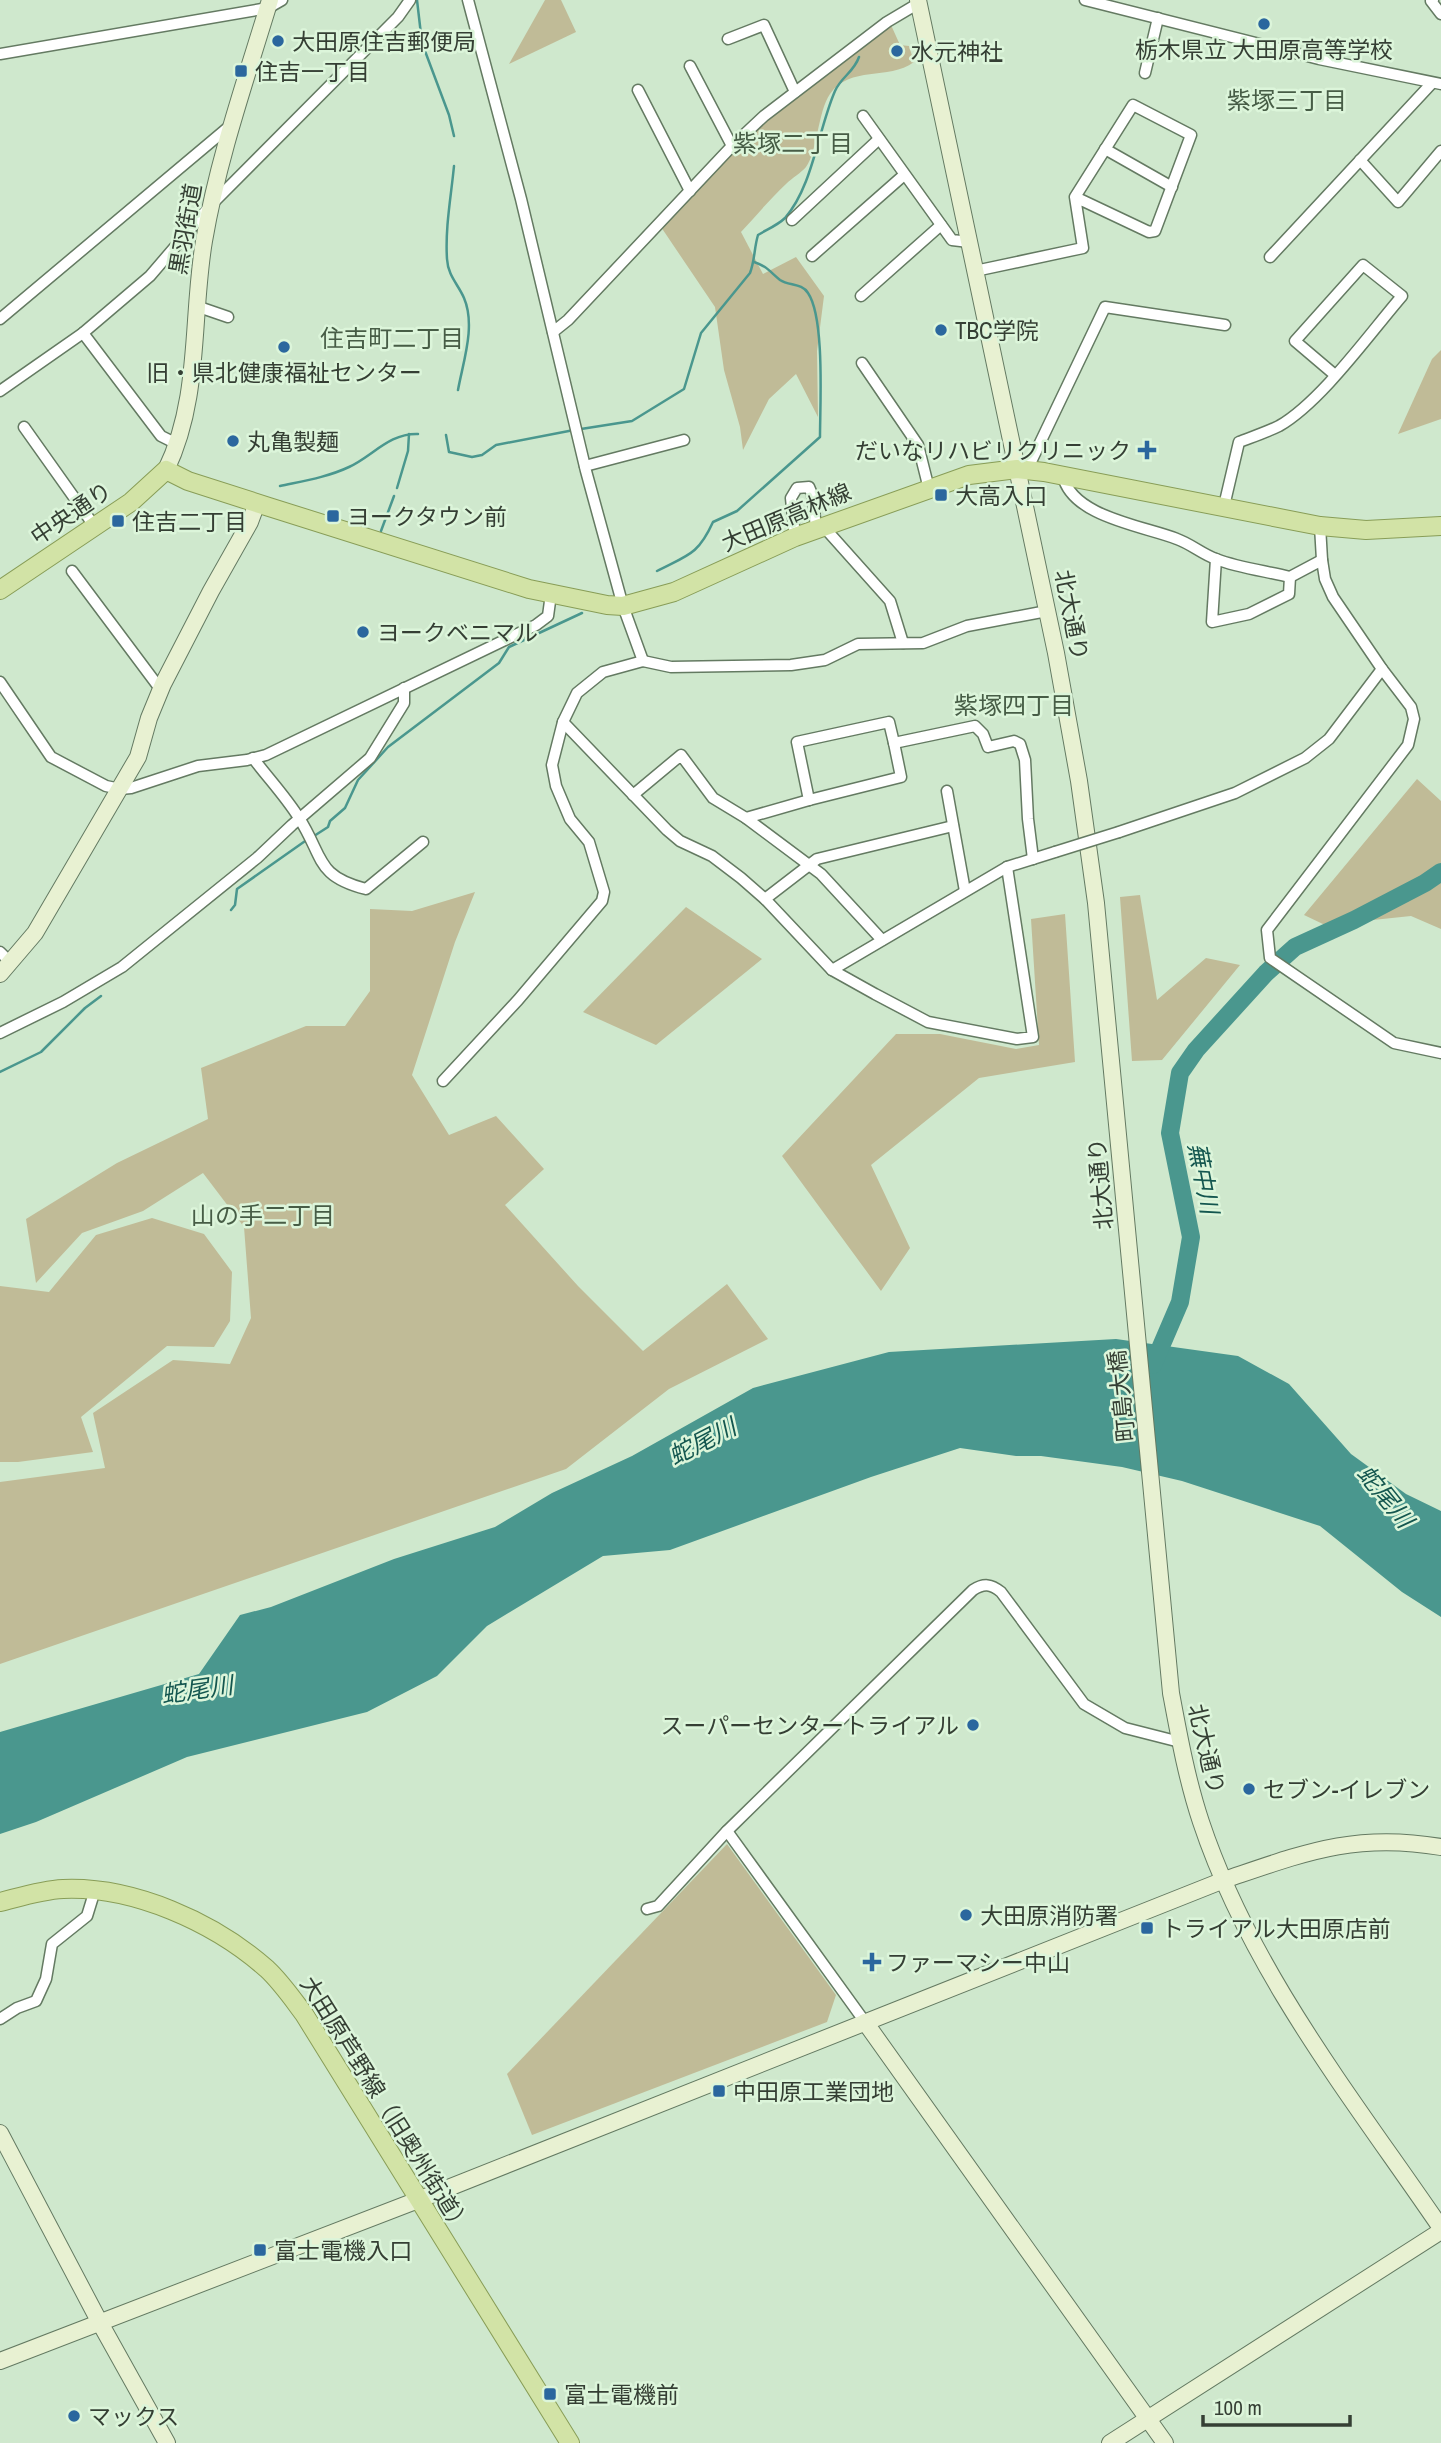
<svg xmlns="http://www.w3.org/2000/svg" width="1441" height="2443" font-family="'Archivo Narrow','Noto Sans JP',sans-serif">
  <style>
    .green { fill: #c0bb97 }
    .water { fill: #4a978e }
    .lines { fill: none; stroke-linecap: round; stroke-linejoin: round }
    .stream { stroke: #4a978e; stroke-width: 2.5 }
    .river { stroke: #4a978e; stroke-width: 18 }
    .street-casing { stroke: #647a62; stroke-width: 13 }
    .secondary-casing { stroke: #647a62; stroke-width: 18 }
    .primary-casing { stroke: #889d57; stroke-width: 20 }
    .street { stroke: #fff; stroke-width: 10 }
    .secondary { stroke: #e8f1d2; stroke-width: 16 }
    .primary { stroke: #d2e3a6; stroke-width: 18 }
    .street-bridge-casing { stroke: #647a62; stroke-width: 13; stroke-linecap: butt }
    .street-bridge { stroke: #fff; stroke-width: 10 }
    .poi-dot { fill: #2b679e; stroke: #dcf5da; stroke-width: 2.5 }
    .labels { text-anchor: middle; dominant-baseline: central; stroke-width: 5; stroke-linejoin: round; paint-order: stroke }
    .poi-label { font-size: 23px; fill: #353f34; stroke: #dcf5da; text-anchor: start }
    .street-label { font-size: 23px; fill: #353f34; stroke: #dcf5da }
    .neighbourhood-label { font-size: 24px; fill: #475d46; stroke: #dcf5da }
    .water-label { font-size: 24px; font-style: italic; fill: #13564f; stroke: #dcf5da }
  </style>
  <rect width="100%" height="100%" fill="#cfe8cd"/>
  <!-- green -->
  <g class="green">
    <path d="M545 0H561L576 32 509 64Z"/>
    <path d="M891 25 900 45 909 46 914 62C888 81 850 65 830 94 818 111 817 153 806 167 801 173 792 178 786 184 770 199 756 216 741 232L763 274 796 257 824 296 817 351 818 417 796 374 769 399 743 450 740 427 724 370 715 307 661 227 735 148 767 118Z"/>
    <path d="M1441 350V419L1398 434 1432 359Z"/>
    <path d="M1417 779 1441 801V929L1411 916 1325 925 1304 915Z"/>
    <path d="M475 892 455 942 412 1075 449 1135 496 1116 544 1169 505 1205 578 1286 643 1351 727 1284 768 1339 669 1389 566 1469 0 1664V1482L105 1468 93 1413 173 1360 230 1364 251 1318 244 1227 203 1173 143 1211 82 1233 36 1283 26 1219 117 1163 208 1119 201 1068 306 1026H345L370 991V909L412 911Z"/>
    <path d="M1140 895 1157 1000 1206 958 1240 965 1162 1060 1132 1061 1120 897Z"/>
    <path d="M686 907 762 959 656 1045 583 1012Z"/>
    <path d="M1065 914 1075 1062 979 1078 871 1165 910 1248 881 1291 782 1156 896 1034H940L1016 1049 1039 1045 1031 919Z"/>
    <path d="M152 1218 204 1234 232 1272 230 1321 214 1347 167 1346 81 1417 93 1452 18 1462H0V1286L49 1292 96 1235Z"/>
    <path d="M727 1844 836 1995 827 2022 532 2135 507 2074Z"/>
  </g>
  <!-- water -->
  <path class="water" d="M1116 1339 1238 1356 1289 1384 1351 1454 1406 1494 1441 1511V1617L1402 1592 1320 1526 1182 1481 1122 1467 1041 1456H1016L960 1448 871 1477 670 1550 603 1556 487 1626 437 1676 367 1712 187 1757 36 1822 0 1834V1732L199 1674 240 1615 271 1607 394 1559 495 1527 552 1493 632 1456 753 1388 889 1352Z"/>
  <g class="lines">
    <!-- stream -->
    <g class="stream">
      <path d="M417 0 422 43 449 115 454 136"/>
      <path d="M454 166C451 197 445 228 447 259 448 276 458 284 464 298 476 326 463 362 458 390"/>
      <path d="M581 429 632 421 684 389 701 333 750 273C755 260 754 248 758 235 766 230 778 225 785 218 813 186 818 130 835 91 841 77 854 72 859 57"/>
      <path d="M446 435 449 452 472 457 482 455 496 445 574 430"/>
      <path d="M280 486C303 481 328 477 349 467 373 456 389 433 418 434"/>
      <path d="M397 488 408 451 409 434"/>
      <path d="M381 531 394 496"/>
      <path d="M657 571C688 555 698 555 713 522L737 511 820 437C820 405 825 318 808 293 802 283 789 286 780 280 770 272 767 266 754 262"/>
      <path d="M314 836 328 827 330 821 345 808 358 780 388 747 499 663 509 647 582 613"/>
      <path d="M231 910 235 905 237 889 308 839"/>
      <path d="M0 1072 41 1052 85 1008 101 996"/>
    </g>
    <!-- river -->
    <path class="river" d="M1153 1365 1180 1302 1191 1237 1170 1133 1180 1073 1196 1050 1266 973 1295 947 1354 920 1425 883 1441 872"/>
    <defs>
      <g id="street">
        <path d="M1085 0 1319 59 1441 84"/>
        <path d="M1433 0 1431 1 1441 14"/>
        <path d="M728 39 764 25 795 92"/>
        <path d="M0 54 268 8 282 0"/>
        <path d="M690 66 732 146"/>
        <path d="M1145 73 1158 18"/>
        <path d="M638 90 690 191"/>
        <path d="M863 116 952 240 969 242"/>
        <path d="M1105 149 1172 187"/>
        <path d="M1360 160 1398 202 1441 151"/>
        <path d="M792 220 879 139"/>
        <path d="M812 256 904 175"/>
        <path d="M1270 257 1432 83"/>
        <path d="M975 271 1083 248 1075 197 1133 105 1191 135 1155 231 1149 232 1075 197"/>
        <path d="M861 296 941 225"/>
        <path d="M196 306 228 317"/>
        <path d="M0 319 231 125"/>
        <path d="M553 332 568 320 732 146 764 116 887 22 919 3"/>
        <path d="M83 333 161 436 177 444"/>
        <path d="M862 363 918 445 929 489"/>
        <path d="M0 391 83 333 150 276 210 206 398 17 410 0"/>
        <path d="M24 427 95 527"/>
        <path d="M585 466 684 440"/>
        <path d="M1027 470 1105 307 1225 325"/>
        <path d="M1063 476C1072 517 1144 526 1177 539 1191 544 1202 554 1216 559 1239 568 1266 571 1290 577L1322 560"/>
        <path d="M1224 506 1239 442C1252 437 1267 432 1279 426 1321 402 1370 333 1402 296L1363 265 1295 341 1335 375"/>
        <path d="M823 526 890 601 903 643"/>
        <path d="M1320 526 1322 560 1325 579 1333 597 1382 669 1411 707 1414 719 1408 745 1267 930 1270 958 1394 1043 1441 1053"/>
        <path d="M795 537 791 498 797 488 809 487C817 503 812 512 817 529"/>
        <path d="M1216 559 1212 622 1249 614 1289 594 1290 577"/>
        <path d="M72 571 161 690"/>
        <path d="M643 661 671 667 791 665 825 660 858 644 923 643 967 626 1047 611"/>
        <path d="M0 682 51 757 106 786 120 789 131 788 198 766 247 760 266 755 536 625 548 616 551 594"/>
        <path d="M563 722 667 830 680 841 712 856 741 878 765 899 832 970 875 994 928 1022 1017 1039 1033 1037 1007 867"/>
        <path d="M253 758C268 778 286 797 299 818 324 857 315 876 366 889L423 842"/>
        <path d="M947 791 965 891"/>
        <path d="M633 795 681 755 713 798 746 818 821 874 882 940"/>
        <path d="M809 800 901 777 894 743"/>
        <path d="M746 818 809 800 797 742 889 722 894 743 975 726 983 734 988 747 1014 741 1020 744 1025 760 1028 819 1033 859"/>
        <path d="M1119 832 1235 793 1305 758 1329 739 1382 669"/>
        <path d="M765 899 817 859 953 826"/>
        <path d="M0 952 11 963"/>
        <path d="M832 970 1007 867 1055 852"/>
        <path d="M0 1033 63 1002 122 967 257 858 292 825 370 758 404 703V688"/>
        <path d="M443 1081 518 1000 602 901 604 892 589 842 570 819 556 786 552 765 563 722 577 693 603 672 643 661 623 606 586 471 521 199 468 0"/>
        <path d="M727 1831 865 2022"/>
        <path d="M647 1909 658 1906 727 1831 973 1590C984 1583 991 1584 1001 1592L1084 1704 1125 1728 1180 1742"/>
        <path d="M0 2019 17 2008 36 2001 46 1979 52 1944 87 1916 95 1890"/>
      </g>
      <g id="secondary">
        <path d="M918 0 1056 653 1079 781 1096 903 1171 1693C1179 1736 1187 1780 1201 1822 1251 1972 1353 2099 1441 2228"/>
        <path d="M166 470C201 398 191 318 204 241 218 159 246 79 270 0"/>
        <path d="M0 974 35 933 138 757 149 718 163 684 211 591 250 522 257 503"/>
        <path d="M865 2022 1165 2443"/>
        <path d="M0 2133 99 2321 167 2443"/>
        <path d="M0 2361 418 2200 1224 1880C1304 1853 1355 1832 1441 1847"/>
        <path d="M1110 2443 1441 2231"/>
      </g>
      <g id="primary">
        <path d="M0 590 131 502 166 470 188 481 269 507 529 589 607 605 623 606 674 592 795 537 969 475 1017 469 1044 472 1320 526 1366 530 1441 526"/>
        <path d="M0 1902C20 1897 42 1890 63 1889 133 1886 214 1922 267 1969 281 1982 292 1998 304 2014L570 2443"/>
      </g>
    </defs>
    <!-- street casing -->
    <use href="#street" class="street-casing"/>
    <!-- secondary casing -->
    <use href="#secondary" class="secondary-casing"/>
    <!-- primary casing -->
    <use href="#primary" class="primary-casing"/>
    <!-- street -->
    <use href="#street" class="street"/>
    <!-- secondary -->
    <use href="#secondary" class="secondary"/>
    <!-- primary -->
    <use href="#primary" class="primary"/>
    <defs>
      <path id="street-bridge" d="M1055 852 1119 832"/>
    </defs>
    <!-- street-bridge casing -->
    <use href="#street-bridge" class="street-bridge-casing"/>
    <!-- street-bridge -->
    <use href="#street-bridge" class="street-bridge"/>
  </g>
  <!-- markers -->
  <g class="poi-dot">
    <circle cx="1264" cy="24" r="7"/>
    <circle cx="278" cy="41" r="7"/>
    <circle cx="897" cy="51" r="7"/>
    <rect x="234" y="64" width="14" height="14" rx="3.5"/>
    <circle cx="941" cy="330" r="7"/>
    <circle cx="284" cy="347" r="7"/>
    <circle cx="233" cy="441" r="7"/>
    <path d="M1143.5 439.5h7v7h7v7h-7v7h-7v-7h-7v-7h7z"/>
    <rect x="934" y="488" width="14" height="14" rx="3.5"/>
    <rect x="326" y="509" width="14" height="14" rx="3.5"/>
    <rect x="111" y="514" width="14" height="14" rx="3.5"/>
    <circle cx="363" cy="632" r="7"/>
    <circle cx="973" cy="1725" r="7"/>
    <circle cx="1249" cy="1789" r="7"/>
    <circle cx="966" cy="1915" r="7"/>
    <rect x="1140" y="1921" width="14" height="14" rx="3.5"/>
    <path d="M868.5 1951.5h7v7h7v7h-7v7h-7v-7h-7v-7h7z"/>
    <rect x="712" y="2084" width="14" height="14" rx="3.5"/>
    <rect x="253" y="2243" width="14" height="14" rx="3.5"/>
    <rect x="543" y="2387" width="14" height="14" rx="3.5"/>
    <circle cx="74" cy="2416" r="7"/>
  </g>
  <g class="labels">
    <!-- poi labels -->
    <g class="poi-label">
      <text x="292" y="41">大田原住吉郵便局</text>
      <text x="1264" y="49" text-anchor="middle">栃木県立 大田原高等学校</text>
      <text x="911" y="51">水元神社</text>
      <text x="255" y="71">住吉一丁目</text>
      <text x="955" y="330">TBC学院</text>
      <text x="284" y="372" text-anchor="middle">旧・県北健康福祉センター</text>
      <text x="247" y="441">丸亀製麺</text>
      <text x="1131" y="450" text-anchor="end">だいなリハビリクリニック</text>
      <text x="955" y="495">大高入口</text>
      <text x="347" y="516">ヨークタウン前</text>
      <text x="132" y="521">住吉二丁目</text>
      <text x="377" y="632">ヨークベニマル</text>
      <text x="959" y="1725" text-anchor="end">スーパーセンタートライアル</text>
      <text x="1263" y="1789">セブン-イレブン</text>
      <text x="980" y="1915">大田原消防署</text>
      <text x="1161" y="1928">トライアル大田原店前</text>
      <text x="886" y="1962">ファーマシー中山</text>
      <text x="733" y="2091">中田原工業団地</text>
      <text x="274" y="2250">富士電機入口</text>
      <text x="564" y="2394">富士電機前</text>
      <text x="88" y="2416">マックス</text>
    </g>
    <!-- street labels -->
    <g class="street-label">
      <text transform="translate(185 229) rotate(-80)">黒羽街道</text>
      <text transform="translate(71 513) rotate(-34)">中央通り</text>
      <text transform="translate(786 517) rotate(-23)">大田原高林線</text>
      <text transform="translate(1072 615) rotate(79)">北大通り</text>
      <text transform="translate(1100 1184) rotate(-95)">北大通り</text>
      <text transform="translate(1121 1396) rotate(-96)">町島大橋</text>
      <text transform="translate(1207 1749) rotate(77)">北大通り</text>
      <text transform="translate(386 2105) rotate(58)">大田原芦野線（旧奥州街道）</text>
    </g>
    <!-- neighbourhood labels -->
    <g class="neighbourhood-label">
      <text x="1287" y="100">紫塚三丁目</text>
      <text x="793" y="143">紫塚二丁目</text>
      <text x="392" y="338">住吉町二丁目</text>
      <text x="1014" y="705">紫塚四丁目</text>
      <text x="263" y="1215">山の手二丁目</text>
    </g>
    <!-- water labels -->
    <g class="water-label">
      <text transform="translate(1204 1178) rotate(79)">蕪中川</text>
      <text transform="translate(702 1441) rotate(-27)">蛇尾川</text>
      <text transform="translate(1386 1496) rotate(51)">蛇尾川</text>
      <text transform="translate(197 1689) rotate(-8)">蛇尾川</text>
    </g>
  </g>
  <!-- scale -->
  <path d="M1203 2415v10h147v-10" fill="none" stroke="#353f34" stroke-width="3.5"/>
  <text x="1214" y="2415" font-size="21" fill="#353f34" stroke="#dcf5da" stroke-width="5" paint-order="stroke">100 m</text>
</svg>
